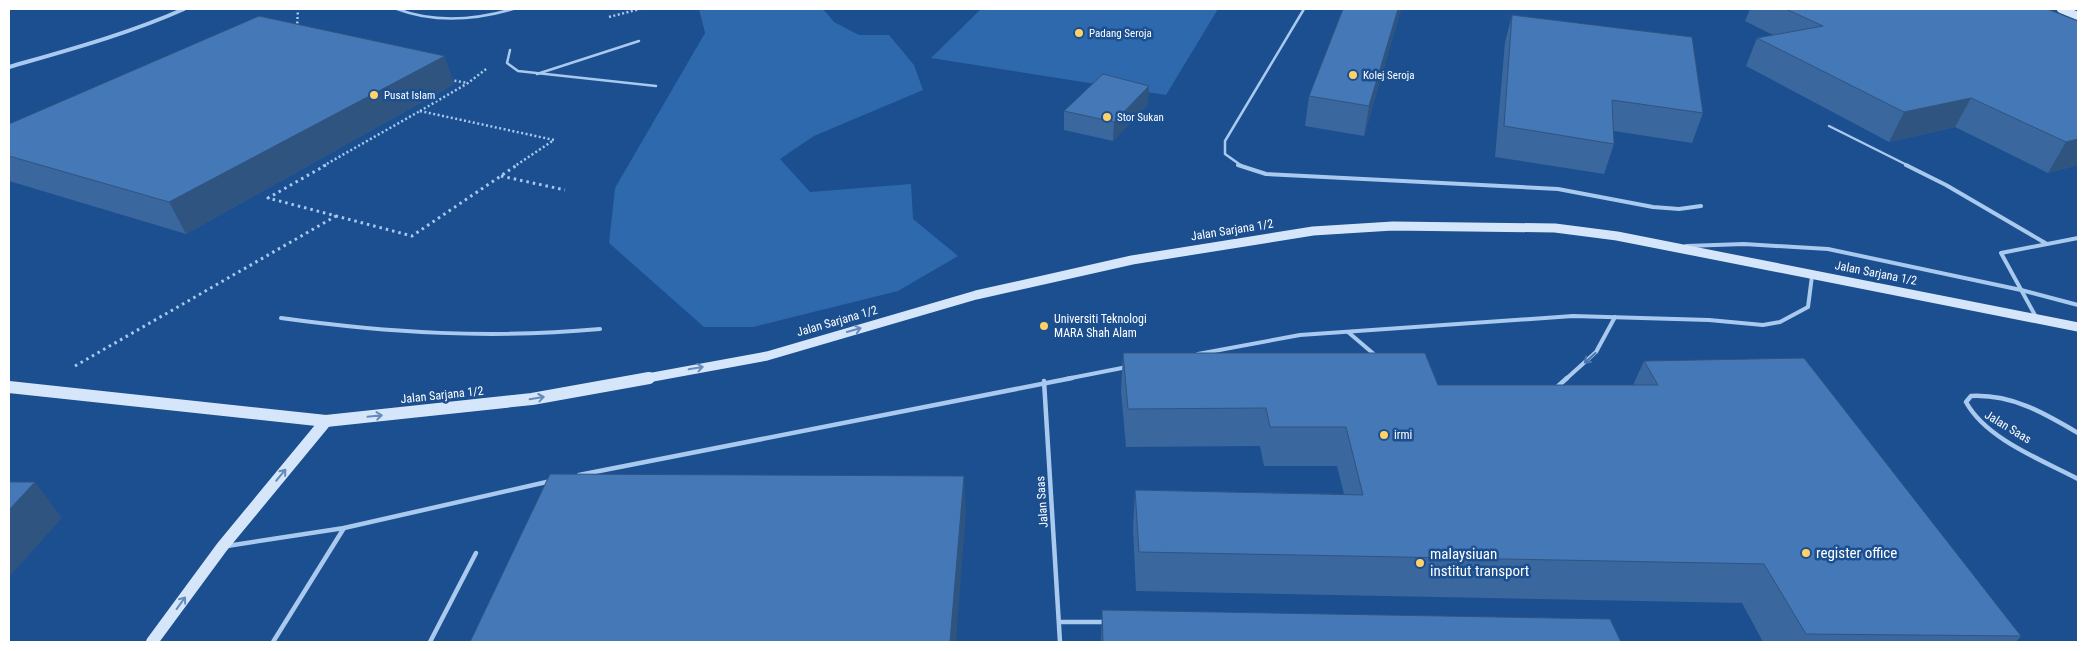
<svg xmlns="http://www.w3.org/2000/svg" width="2087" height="651" font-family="'Roboto Condensed',sans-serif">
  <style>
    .green { fill: #2e69ad }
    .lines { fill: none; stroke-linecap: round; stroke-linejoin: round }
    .path-far1 { stroke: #a9c9ee; stroke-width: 2.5; stroke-dasharray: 2 2.5; stroke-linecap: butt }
    .path { stroke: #a9c9ee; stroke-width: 3; stroke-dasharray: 2.5 4; stroke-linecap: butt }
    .lane-far2 { stroke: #a9c9ee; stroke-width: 2.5 }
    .lane-far1 { stroke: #a9c9ee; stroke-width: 4 }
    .lane { stroke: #a9c9ee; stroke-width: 4.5 }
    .street { stroke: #a9c9ee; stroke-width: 4 }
    .secondary-far2 { stroke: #d6e6fa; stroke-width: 8 }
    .secondary-far1 { stroke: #d6e6fa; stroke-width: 9 }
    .secondary { stroke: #d6e6fa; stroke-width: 12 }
    .wall { fill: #3a679d }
    .shaded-wall { fill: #305480 }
    .building { fill: #4478b7; stroke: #305480 }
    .oneway { stroke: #668bba }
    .oneway2 { stroke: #4674ac }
    .poi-dot { fill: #ffd166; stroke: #1b4f8f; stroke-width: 2 }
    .labels { text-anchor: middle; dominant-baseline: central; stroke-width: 5; stroke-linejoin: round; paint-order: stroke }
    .far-poi-label { font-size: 11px; fill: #fff; stroke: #1b4f8f; text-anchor: start }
    .street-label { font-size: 12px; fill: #fff; stroke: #1b4f8f }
    .poi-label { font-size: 12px; fill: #fff; stroke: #1b4f8f; text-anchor: start }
    .near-poi-label { font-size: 15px; fill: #fff; stroke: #1b4f8f; text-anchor: start }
  </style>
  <rect width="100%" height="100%" fill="#1b4f8f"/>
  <!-- green -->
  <g class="green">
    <path d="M699 9H823L834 22 859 35H889L914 65 923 90 814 136 780 159 810 192 911 184 913 219 958 256 898 291 753 327H704L609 243 615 188 705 33Z"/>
    <path d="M981 9H1218L1166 95 931 58Z"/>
  </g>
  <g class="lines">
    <!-- path-far1 -->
    <g class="path-far1">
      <path d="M609 17 640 9"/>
      <path d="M297 28 298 9"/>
      <path d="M450 80 468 83"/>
      <path d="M420 111 554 140 515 166"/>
      <path d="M420 111 468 83 486 69"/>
      <path d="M323 166 420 111"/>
    </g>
    <!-- path -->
    <g class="path">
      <path d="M326 165 268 198 412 236 517 165"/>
      <path d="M501 176 565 190"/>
      <path d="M75 366 336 216"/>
    </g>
    <!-- lane-far2 -->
    <g class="lane-far2">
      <path d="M397 9C434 23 475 20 513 9"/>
      <path d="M510 50 507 63 518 71 656 86"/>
      <path d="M537 74 639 41"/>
      <path d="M1829 126 1909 166"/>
      <path d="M1242 166 1225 154V141L1304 9"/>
    </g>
    <!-- lane-far1 -->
    <g class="lane-far1">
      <path d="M1238 165 1266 174 1558 189 1653 207 1679 209 1701 206"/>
      <path d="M1906 165 1946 185 2047 244"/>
      <path d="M1686 246 1744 244 1828 249 2021 290 2078 305"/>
      <path d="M2036 317 2001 253 2078 238"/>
      <path d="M281 318C389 333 491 339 600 329"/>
      <path d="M1348 332 1375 355"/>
      <path d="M1198 354 1300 335 1573 316 1709 320 1763 325 1780 322 1808 307 1812 276"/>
      <path d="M1066 379 1127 367"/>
      <path d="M1566 379 1596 352 1615 317"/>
    </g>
    <!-- lane -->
    <g class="lane">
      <path d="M1044 381 1060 642"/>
      <path d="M1557 387 1567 378"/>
      <path d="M2078 433C2044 413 2012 394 1971 396L1966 402C1986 439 2042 460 2078 479"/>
      <path d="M579 475 1072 378"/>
      <path d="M227 546 344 528 551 481"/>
      <path d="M1060 622H1106"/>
      <path d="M273 642 344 528"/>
      <path d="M430 642 476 553"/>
    </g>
    <!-- street -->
    <path class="street" d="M9 67C68 50 128 34 184 9"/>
    <!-- secondary-far2 -->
    <path class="secondary-far2" d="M2061 9 2078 16"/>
    <!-- secondary-far1 -->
    <path class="secondary-far1" d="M642 379 767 356 976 295 1132 260 1313 231 1393 226 1555 228 1617 236 2078 327"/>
    <!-- secondary -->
    <g class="secondary">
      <path d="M9 387 326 421 532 399 649 378"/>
      <path d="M152 642 222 547 326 421"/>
    </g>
  </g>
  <!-- wall -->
  <g class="wall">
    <path d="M1401 9 1364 136 1305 126 1309 96Z"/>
    <path d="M1750 9H2047L2078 21V165L2048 173 1955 127 1889 142 1746 66 1757 38 1773 35 1745 21Z"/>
    <path d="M1512 15 1703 113 1692 143 1614 131V144L1604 174 1495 157 1505 42Z"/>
    <path d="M454 84 186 234 9 181V124Z"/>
    <path d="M1148 104 1113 141 1064 130V111Z"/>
    <path d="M1123 353 1438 385H1633L1644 361 2021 636 2016 642H1763L1742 603 1136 591 1133 529 1135 490 1344 494 1337 466H1264L1260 446 1126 447 1121 391Z"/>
    <path d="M1102 610 1621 642H1101Z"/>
  </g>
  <!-- shaded-wall -->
  <g class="shaded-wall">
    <path d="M1398 9H1401L1364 136 1369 106Z"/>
    <path d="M445 56 454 84 186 234 169 202Z"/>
    <path d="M1149 86 1148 104 1113 141 1114 122Z"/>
    <path d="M1971 98 1955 127 1889 142 1904 112Z"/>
    <path d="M2078 139V165L2048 173 2066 142Z"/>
    <path d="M964 476 966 512 956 642H950Z"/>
    <path d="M35 482 62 518 9 577V510Z"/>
  </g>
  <!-- building -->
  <g class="building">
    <path d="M1343 9H1398L1369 106 1309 96Z"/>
    <path d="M1786 9H2047L2078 21V139L2066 142 1971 98 1904 112 1757 38 1823 26Z"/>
    <path d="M1512 15 1692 37 1703 113 1612 100 1614 144 1504 126Z"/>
    <path d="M259 16 445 56 169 202 9 156V124Z"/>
    <path d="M1103 74 1149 86 1114 122 1064 111Z"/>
    <path d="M1123 353H1425L1438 385H1658L1644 361 1804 358 2021 636 1806 634 1764 564 1139 552 1135 490 1363 495 1346 427H1270L1266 408 1128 409Z"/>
    <path d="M550 474 964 476 950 642H470Z"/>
    <path d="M9 482H35L9 510Z"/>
    <path d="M1102 610 1610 619 1621 642H1103Z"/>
  </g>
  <!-- one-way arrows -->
  <defs><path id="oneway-shaft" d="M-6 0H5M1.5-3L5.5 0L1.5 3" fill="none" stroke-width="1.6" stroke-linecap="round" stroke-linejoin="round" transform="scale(1.25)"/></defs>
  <g class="oneway">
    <use href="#oneway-shaft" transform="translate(854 330) rotate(-16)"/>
    <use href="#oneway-shaft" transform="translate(696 368) rotate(-10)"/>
    <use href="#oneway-shaft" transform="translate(537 398) rotate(-9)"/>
    <use href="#oneway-shaft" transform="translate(375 416) rotate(-6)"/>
    <use href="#oneway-shaft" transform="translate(281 475) rotate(-50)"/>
    <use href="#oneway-shaft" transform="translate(181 603) rotate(-54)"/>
  </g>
  <use class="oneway2" href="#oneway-shaft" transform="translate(1590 358) rotate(138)"/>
  <!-- markers -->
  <g class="poi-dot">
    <circle cx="1079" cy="33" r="5"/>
    <circle cx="1353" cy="75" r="5"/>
    <circle cx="374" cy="95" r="5"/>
    <circle cx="1107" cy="117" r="5"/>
    <circle cx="1044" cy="326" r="5"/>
    <circle cx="1384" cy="435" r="5"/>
    <circle cx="1806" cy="553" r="5"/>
    <circle cx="1420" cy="563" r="5"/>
  </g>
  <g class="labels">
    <!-- far-poi labels -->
    <g class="far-poi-label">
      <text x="1089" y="33">Padang Seroja</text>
      <text x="1363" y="75">Kolej Seroja</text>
      <text x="384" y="95">Pusat Islam</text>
      <text x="1117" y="117">Stor Sukan</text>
    </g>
    <!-- street labels -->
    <g class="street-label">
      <text transform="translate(1232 230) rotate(-9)">Jalan Sarjana 1/2</text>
      <text transform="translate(1876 273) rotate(11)">Jalan Sarjana 1/2</text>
      <text transform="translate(837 321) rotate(-16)">Jalan Sarjana 1/2</text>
      <text transform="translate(442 395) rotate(-6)">Jalan Sarjana 1/2</text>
      <text transform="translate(2008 427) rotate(31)">Jalan Saas</text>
      <text transform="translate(1042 502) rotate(-94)">Jalan Saas</text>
    </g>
    <!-- poi labels -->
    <g class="poi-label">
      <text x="1054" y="319">Universiti Teknologi<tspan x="1054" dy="14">MARA Shah Alam</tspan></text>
      <text x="1394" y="435">irmi</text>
    </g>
    <!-- near-poi labels -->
    <g class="near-poi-label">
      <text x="1816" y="553">register office</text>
      <text x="1430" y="554">malaysiuan<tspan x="1430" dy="17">institut transport</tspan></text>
    </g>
  </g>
  <!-- border -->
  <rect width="2087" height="651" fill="none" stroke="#ffffff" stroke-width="20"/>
</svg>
